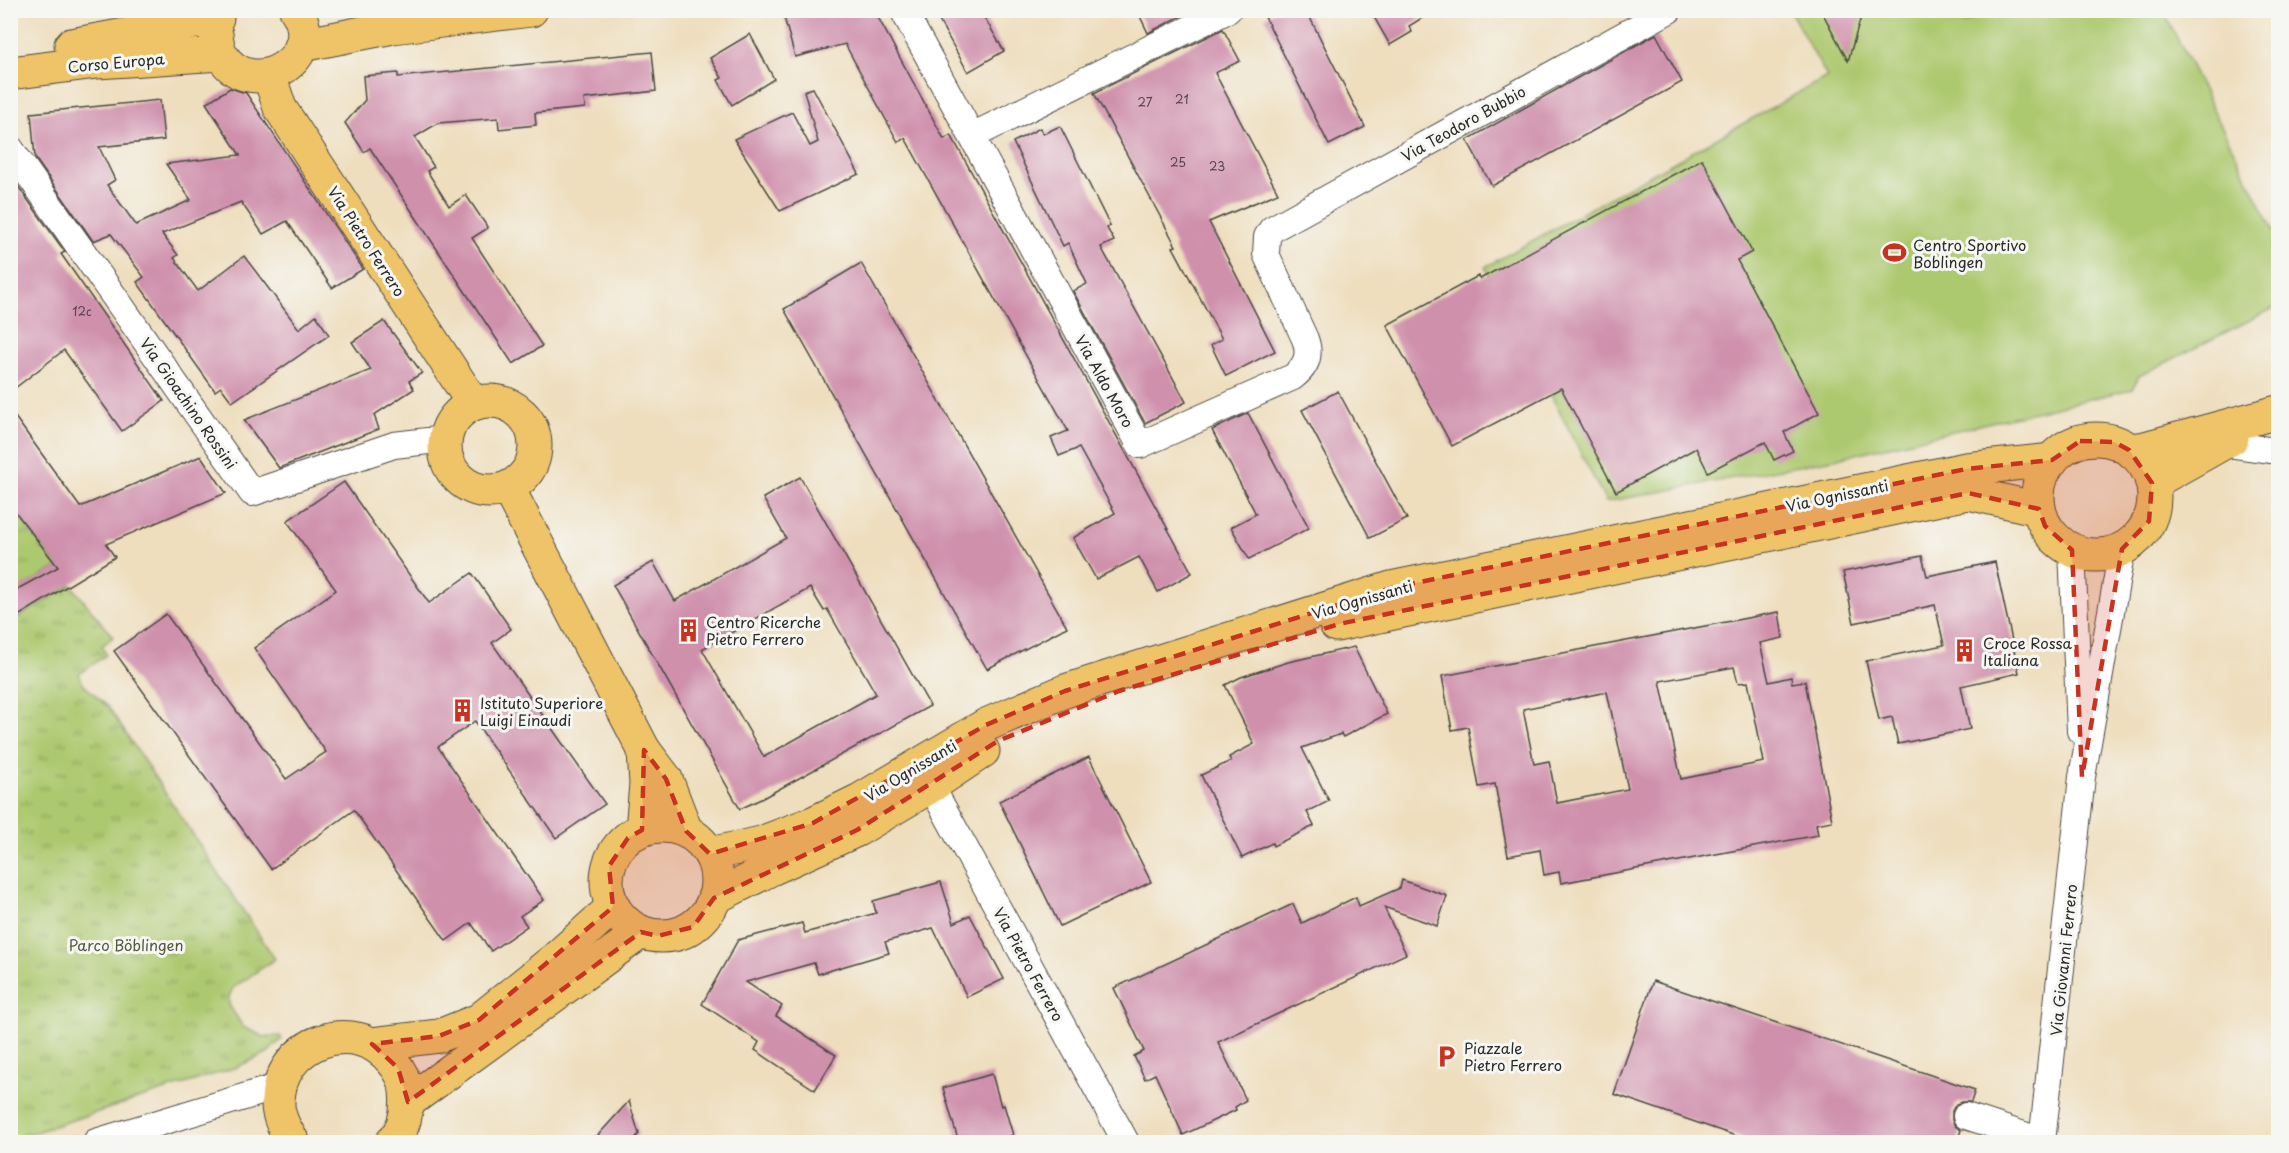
<svg xmlns="http://www.w3.org/2000/svg" width="2289" height="1153" font-family="'Playpen Sans',sans-serif">
  <style>
    .grass { fill: #adc96f; stroke: #6c7a4d; stroke-width: 1.5 }
    .park { fill: url(#park-tufts); stroke: #6c7a4d; stroke-width: 1.5 }
    .building { fill: #cf90ac; fill-rule: evenodd }
    .lines { fill: none; stroke-linecap: round; stroke-linejoin: round }
    .minor-casing { stroke: #484641; stroke-width: 28 }
    .major-casing { stroke: #484641; stroke-width: 35 }
    .minor { stroke: #fff; stroke-width: 26 }
    .major { stroke: #efc469; stroke-width: 33 }
    .marked { fill: #c8321e; fill-opacity: 0.2; stroke: #c8321e; stroke-width: 4.5; stroke-dasharray: 12 8; stroke-linejoin: round }
    .labels { text-anchor: middle; dominant-baseline: central; stroke-width: 6; stroke-linejoin: round; paint-order: stroke }
    .number-label { font-size: 12px; fill: #54444b }
    .street-label { font-size: 15px; fill: #2b2b2b; stroke: #f6f6f2 }
    .poi-label { font-size: 15px; fill: #2b2b2b; stroke: #f6f6f2; text-anchor: start }
    .park-label { font-size: 15px; fill: #525a3f; stroke: #f6f6f2 }
  </style>
  <defs>
    <pattern id="park-tufts" width="24" height="20" patternUnits="userSpaceOnUse" patternTransform="scale(1.5)"><rect width="24" height="20" fill="#adc96f"/><path d="M3 7l-1-3M5 7V3M7 7l1-3M15 17l-1-3M17 17v-4M19 17l1-3" fill="none" stroke="#8da35b"/></pattern>
  </defs>
  <rect width="100%" height="100%" fill="#f6f6f2"/>
  <filter id="ink" filterUnits="userSpaceOnUse"><feTurbulence type="fractalNoise" baseFrequency=".0167" numOctaves="2"/><feDisplacementMap in="SourceGraphic" scale="12" xChannelSelector="R" yChannelSelector="G"/><feConvolveMatrix kernelMatrix="1 2 1 2 8 2 1 2 1" color-interpolation-filters="sRGB"/></filter>
  <filter id="wash" filterUnits="userSpaceOnUse"><feTurbulence type="fractalNoise" baseFrequency=".008" numOctaves="4" result="noise"/><feDisplacementMap in="SourceGraphic" scale="24" xChannelSelector="R" yChannelSelector="G"/><feGaussianBlur stdDeviation="1.35" result="paint"/><feColorMatrix in="noise" values="0 0 0 0 0 0 0 0 0 0 0 0 0 0 0 0 0 1.4 0 .05"/><feComposite in="paint" operator="in"/></filter>
  <g filter="url(#wash)">
    <rect width="100%" height="100%" fill="#eedebe"/>
    <!-- grass -->
    <path class="grass" d="M2163 10 2278 239V306L2139 376 2132 389 1834 459 1606 502 1485 267 1827 77 1790 11H1935L1940 19 1962 24 1988 11Z"/>
    <!-- park -->
    <g class="park">
      <path d="M10 505 58 567 10 594Z"/>
      <path d="M71 585 113 637 102 646 106 655 79 674 83 684 109 708 275 959 233 988 229 997V1005L243 1027 264 1037 280 1036 282 1039 267 1053 237 1067 11 1140V622Z"/>
    </g>
    <g id="blocks">
      <!-- building -->
      <g class="building">
        <path d="M782 10H874L944 139 951 135 1192 573 1158 592 1139 557 1096 579 1073 538 1115 513 1079 448 1059 456 1051 438 1068 431 905 138 898 142 845 44 795 57Z"/>
        <path d="M933 10H980L1004 51 968 72Z"/>
        <path d="M1137 10H1193L1148 33Z"/>
        <path d="M1277 10H1306L1365 127 1329 145 1265 17Z"/>
        <path d="M1370 10H1435L1409 26 1412 32 1390 45Z"/>
        <path d="M1821 10H1863L1848 61Z"/>
        <path d="M1223 29 1240 61 1215 73 1278 193 1209 222 1275 351 1226 376 1211 345 1222 339 1173 247 1176 246 1094 93Z"/>
        <path d="M750 34 774 79 732 105 718 80 722 78 710 58Z"/>
        <path d="M1656 34 1682 82 1492 186 1467 140Z"/>
        <path d="M652 52 656 91 584 99 585 108 535 113 536 125 499 129 498 118 438 123 415 137 434 167 427 171 449 206 466 195 488 228 472 238 542 346 513 364 370 148 364 152 345 123 365 100 363 76 398 73V77Z"/>
        <path d="M230 88 246 93 363 269 332 288 287 221 263 234 241 202 162 234 178 255 174 258 198 291 244 256 299 329 316 315 329 335 232 402 221 387 215 391 137 282 144 277 111 234 93 241 35 158 31 113 160 100 164 140 99 147 115 180 107 185 136 225 191 200 166 164 240 155 206 103Z"/>
        <path d="M813 88 859 174 780 211 734 139 792 112 810 146 818 142 804 91Z"/>
        <path d="M1060 126 1110 226 1107 228 1114 241 1101 247 1186 402 1145 423 1073 291 1087 284 1068 243 1063 246 1013 142 1040 128 1043 134Z"/>
        <path d="M1702 159 1752 252 1737 260 1819 413 1784 432 1793 451 1774 460 1765 442 1708 472 1696 448 1616 492 1561 388 1452 446 1387 325 1478 276 1480 279Z"/>
        <path d="M10 175 65 252 61 254 164 401 122 431 64 350 10 392Z"/>
        <path d="M861 263 1067 627 987 669 784 309Z"/>
        <path d="M384 321 422 373 409 381 414 389 374 415 379 429 279 468 244 420 371 370 352 342Z"/>
        <path d="M1338 391 1407 519 1370 538 1302 410Z"/>
        <path d="M10 410 80 507 201 456 226 493 106 544 115 557 10 621V593L58 567 10 505Z"/>
        <path d="M1248 413 1309 528 1249 559 1231 527 1256 514 1212 430Z"/>
        <path d="M800 477 930 706 761 799 740 809 613 585 653 562 675 601 786 538 763 498ZM810 588 824 611 827 609 876 694 764 757 702 649Z"/>
        <path d="M344 482 429 603 472 573 511 629 492 643 605 804 556 838 475 721 438 747 544 900 520 916 527 926 491 951 471 923 446 941 354 810 271 869 114 651 166 614 286 779 326 752 254 648 336 590 287 521Z"/>
        <path d="M1922 556 1927 576 1995 562 2019 673 1961 686 1970 729 1898 744 1892 717 1879 720 1866 661 1944 645 1935 605 1854 623 1843 572Z"/>
        <path d="M1779 612 1783 638 1760 643 1769 682 1791 677 1792 683 1805 681 1832 821 1816 824 1818 835 1561 883 1559 872 1544 875 1540 850 1508 856 1495 784 1479 787 1468 727 1452 730 1442 676ZM1734 667 1738 683 1748 682 1764 762 1681 779 1660 681ZM1607 692 1628 789 1557 803 1549 761 1534 764 1523 709Z"/>
        <path d="M1354 647 1387 714 1343 737 1341 734 1302 748 1329 801 1307 812 1314 826 1273 846 1272 843 1242 858 1201 775 1231 761 1229 757 1254 744 1225 685 1241 677 1288 662Z"/>
        <path d="M1089 757 1151 882 1060 926 999 801Z"/>
        <path d="M1402 880 1447 896 1437 926 1384 907 1406 954 1218 1042 1246 1100 1235 1107 1236 1110 1183 1135 1155 1074 1145 1079 1134 1056 1144 1051 1114 988 1293 904 1302 923 1356 897 1359 906 1400 888Z"/>
        <path d="M941 882 954 923 970 915 1004 979 967 997 933 928 885 942 889 953 818 974 814 963 746 982 782 1006 776 1016 836 1055 815 1090 755 1050 759 1042 702 1004 738 940 802 923 805 933 876 913 873 901Z"/>
        <path d="M1653 981 1975 1090 1971 1102H1962L1956 1104 1952 1111V1120L1955 1126 1961 1130 1957 1143H1756L1614 1094Z"/>
        <path d="M992 1074 1001 1106 1004 1105 1013 1135 1004 1138 1006 1143H959L943 1088Z"/>
        <path d="M629 1101 639 1134 631 1143H591Z"/>
      </g>
    </g>
  </g>
  <g filter="url(#ink)">
    <use href="#blocks" fill-opacity="0" stroke="#484641" stroke-width="1.5"/>
    <g class="lines">
      <defs>
        <g id="minor">
          <path d="M903 10 1140 445 1293 377C1306 367 1311 355 1305 339L1266 254 1267 237 1272 229 1669 10"/>
          <path d="M972 136 1228 10"/>
          <path d="M10 148 252 493 394 445 445 439"/>
          <path d="M2220 443 2269 450 2278 449"/>
          <path d="M2072 550 2080 731"/>
          <path d="M931 786 1126 1142"/>
          <path d="M1966 1116 2042 1141"/>
          <path d="M96 1142 280 1086"/>
          <path d="M2042 1142 2082 777 2122 549"/>
        </g>
        <g id="major">
          <path d="M216 34C217 41 218 50 222 56 253 104 328 56 296 10"/>
          <path d="M71 45 217 18"/>
          <path d="M302 45 393 27 531 10"/>
          <path d="M10 73 97 62 221 54"/>
          <path d="M269 75 280 108 473 403"/>
          <circle cx="490" cy="446" r="45"/>
          <circle cx="2096" cy="497" r="58"/>
          <path d="M2129 450 2145 448 2278 412"/>
          <path d="M2152 483 2232 438"/>
          <path d="M508 488 644 750 666 779 686 831"/>
          <path d="M1336 625 1968 493 2039 509"/>
          <circle cx="662" cy="881" r="55"/>
          <path d="M642 830 646 784 644 750"/>
          <path d="M710 854 761 843 813 823 860 800 986 725 1065 691 1391 588 1966 469 2052 460"/>
          <path d="M714 898 771 869 857 830 931 786 983 751"/>
          <path d="M372 1044 439 1036 479 1020 554 960 613 907"/>
          <path d="M408 1102 641 932"/>
          <path d="M293 1142C286 1131 278 1118 278 1104 277 1043 354 1013 393 1062 400 1070 405 1080 406 1091 408 1109 405 1129 392 1142"/>
        </g>
      </defs>
      <!-- minor casing -->
      <use href="#minor" class="minor-casing"/>
      <!-- major casing -->
      <use href="#major" class="major-casing"/>
      <!-- minor -->
      <use href="#minor" class="minor"/>
      <!-- major -->
      <use href="#major" class="major"/>
    </g>
  </g>
  <!-- marked area -->
  <path class="marked" d="M2080 441 2114 442 2129 450 2152 483 2149 521 2122 549 2082 777 2072 550 2045 526 2039 509 1968 493 1339 624 1119 691 998 741 857 830 714 898 693 927 658 936 641 932 408 1102 398 1068 372 1044 439 1036 479 1020 613 907 609 866 628 838 642 830 644 750 666 779 686 831 710 854 813 823 986 725 1065 691 1391 588 1966 469 2052 460Z"/>
  <!-- icons -->
  <defs>
    <symbol id="stadium-bare" viewBox="-9 -9 18 18"><path d="M0-5a6.5 5 0 1 0 0 10a6.5 5 0 1 0 0-10ZM-3.5-1.8h7v3.6h-7Z" fill="#c8321e" stroke="#f6f6f2" stroke-width="2.5" paint-order="stroke"/></symbol>
    <symbol id="building-bare" viewBox="-9 -9 18 18"><path d="M-4-6H4V6H1V3H-1V6H-4ZM-2.5-4.3h1.7v1.8h-1.7ZM.8-4.3h1.7v1.8H.8ZM-2.5-1h1.7V.8h-1.7ZM.8-1h1.7V.8H.8Z" fill="#c8321e" stroke="#f6f6f2" stroke-width="2.5" paint-order="stroke"/></symbol>
    <symbol id="parking-bare" viewBox="-9 -9 18 18"><path d="M-3.5-5.5H1a3.5 3.5 0 0 1 0 7H-1V5.5H-3.5ZM-1-3.4V-.6H.8a1.4 1.4 0 0 0 0-2.8Z" fill="#c8321e" stroke="#f6f6f2" stroke-width="2.5" paint-order="stroke"/></symbol>
  </defs>
  <g fill-rule="evenodd">
    <use href="#stadium-bare" x="1878" y="236" width="33" height="33"/>
    <use href="#building-bare" x="672" y="614" width="33" height="33"/>
    <use href="#building-bare" x="1948" y="634" width="33" height="33"/>
    <use href="#building-bare" x="446" y="694" width="33" height="33"/>
    <use href="#parking-bare" x="1430" y="1040" width="33" height="33"/>
  </g>
  <g class="labels">
    <!-- number labels -->
    <g class="number-label">
      <text x="1182" y="99">21</text>
      <text x="1145" y="102">27</text>
      <text x="1178" y="162">25</text>
      <text x="1217" y="166">23</text>
      <text x="82" y="311">12c</text>
    </g>
    <!-- street labels -->
    <g class="street-label">
      <text transform="translate(116 62) rotate(-5)">Corso Europa</text>
      <text transform="translate(1463 123) rotate(-29)">Via Teodoro Bubbio</text>
      <text transform="translate(367 241) rotate(57)">Via Pietro Ferrero</text>
      <text transform="translate(1105 381) rotate(61)">Via Aldo Moro</text>
      <text transform="translate(189 403) rotate(55)">Via Gioachino Rossini</text>
      <text transform="translate(1837 495) rotate(-12)">Via Ognissanti</text>
      <text transform="translate(1362 599) rotate(-16)">Via Ognissanti</text>
      <text transform="translate(910 770) rotate(-31)">Via Ognissanti</text>
      <text transform="translate(2063 960) rotate(-84)">Via Giovanni Ferrero</text>
      <text transform="translate(1029 964) rotate(61)">Via Pietro Ferrero</text>
    </g>
    <!-- poi labels -->
    <g class="poi-label">
      <text x="1913" y="244">Centro Sportivo<tspan x="1913" dy="17">Boblingen</tspan></text>
      <text x="706" y="621">Centro Ricerche<tspan x="706" dy="17">Pietro Ferrero</tspan></text>
      <text x="1983" y="642">Croce Rossa<tspan x="1983" dy="17">Italiana</tspan></text>
      <text x="480" y="702">Istituto Superiore<tspan x="480" dy="17">Luigi Einaudi</tspan></text>
      <text x="1464" y="1047">Piazzale<tspan x="1464" dy="17">Pietro Ferrero</tspan></text>
    </g>
    <!-- park labels -->
    <g class="park-label">
      <text x="126" y="944">Parco Böblingen</text>
    </g>
  </g>
  <!-- margin -->
  <rect width="2289" height="1153" fill="none" stroke="#f6f6f2" stroke-width="36"/>
</svg>
